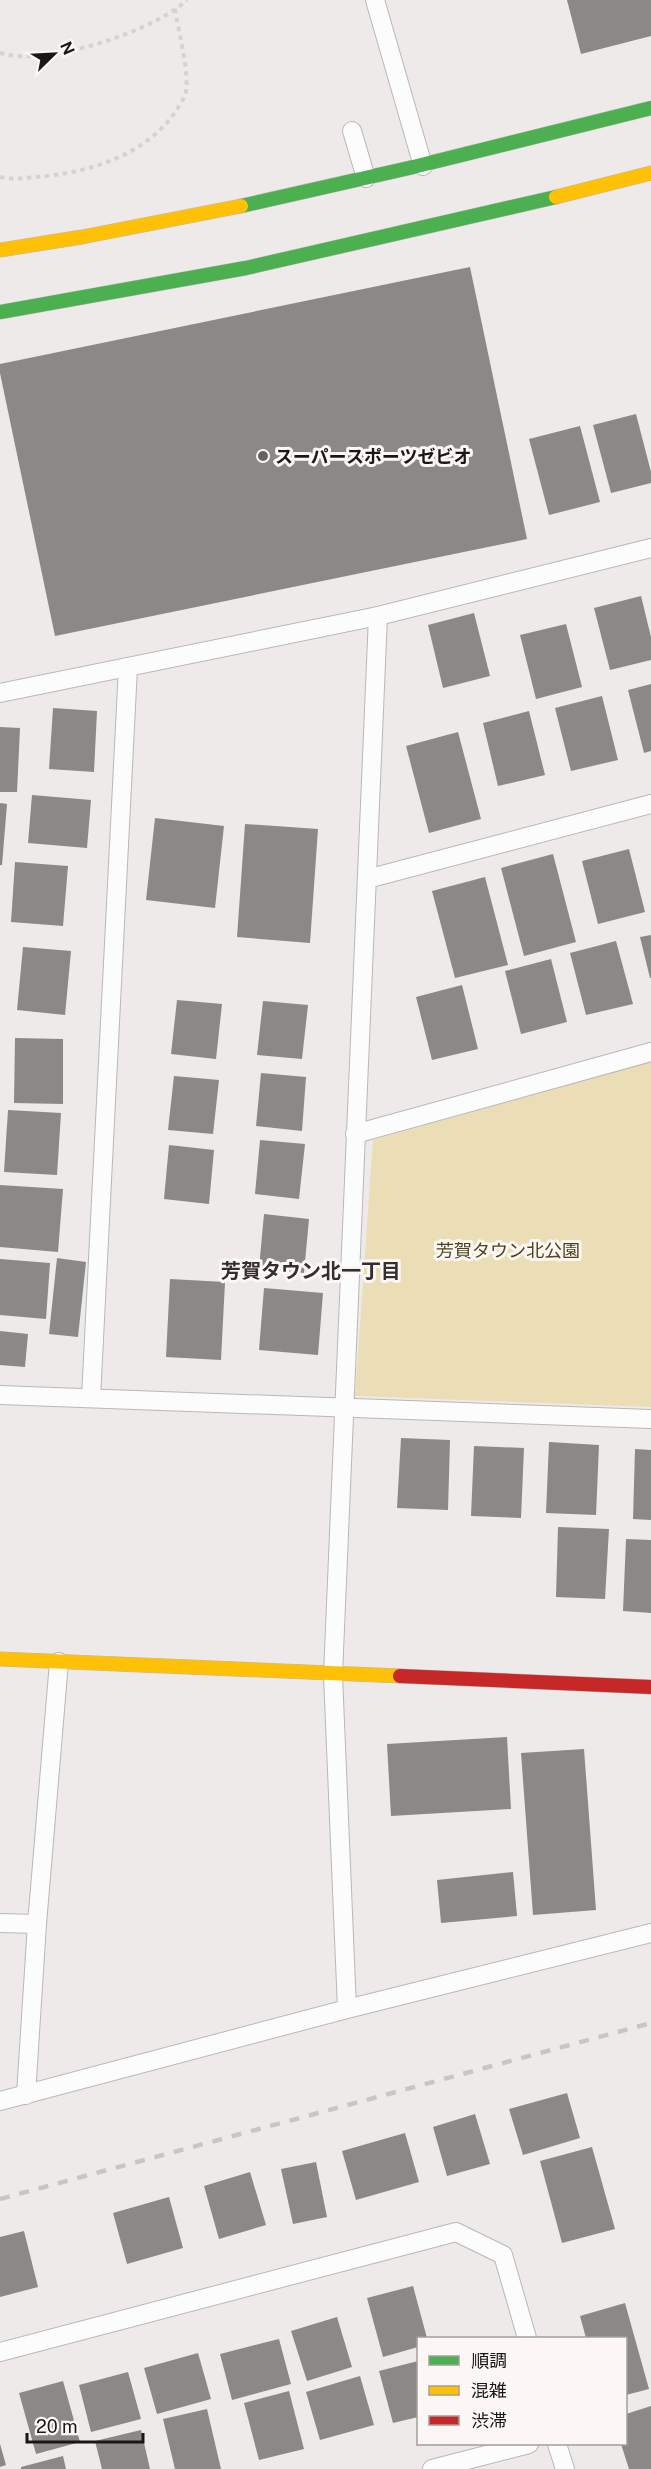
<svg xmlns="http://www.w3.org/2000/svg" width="651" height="2469" font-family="'Public Sans','Noto Sans JP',sans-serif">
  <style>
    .green { fill: #ebdeb6 }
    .building { fill: #8b8988 }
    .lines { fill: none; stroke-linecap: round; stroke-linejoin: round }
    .lane-casing { stroke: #bab8b7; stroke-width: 20 }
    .fast-casing { stroke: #bab8b7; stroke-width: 15 }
    .slow-casing { stroke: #bab8b7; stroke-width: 15 }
    .jam-casing { stroke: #bab8b7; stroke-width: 15 }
    .path { stroke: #d4d3d3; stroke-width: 4; stroke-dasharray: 4.5 4.5; stroke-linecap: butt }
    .lane { stroke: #fcfcfc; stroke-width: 18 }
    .fast { stroke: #4caf50; stroke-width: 14 }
    .slow { stroke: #ffc107; stroke-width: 14 }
    .jam { stroke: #c62828; stroke-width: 14 }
    .rail { stroke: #c7c6c6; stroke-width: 4.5; stroke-dasharray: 10 10; stroke-linecap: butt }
    .poi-dot { fill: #646260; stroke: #fcf7f4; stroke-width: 2 }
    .labels { text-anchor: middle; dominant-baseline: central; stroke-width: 6; stroke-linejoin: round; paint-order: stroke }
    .poi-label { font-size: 18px; font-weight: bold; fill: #1a1817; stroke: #fcf7f4; text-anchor: start }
    .park-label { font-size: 18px; fill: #4e4219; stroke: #fcf7f4 }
    .neighbourhood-label { font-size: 20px; font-weight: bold; fill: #332f2d; stroke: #fcf7f4 }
  </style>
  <rect width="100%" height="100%" fill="#edeae9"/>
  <!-- green -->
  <path class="green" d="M651 1061V1407L355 1396 373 1140Z"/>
  <!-- building -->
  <g class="building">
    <path d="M567 0H651V36L581 54Z"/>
    <path d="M470 267 527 539 55 636 0 373V364Z"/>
    <path d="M636 414 651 472V483L611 493 593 425Z"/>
    <path d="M580 426 600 502 549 515 529 439Z"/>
    <path d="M641 596 651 637V660L610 670 594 608Z"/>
    <path d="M474 613 490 676 443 688 428 625Z"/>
    <path d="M566 624 582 687 536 699 520 635Z"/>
    <path d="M651 684V751L644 753 628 690Z"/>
    <path d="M602 696 618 760 571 771 555 708Z"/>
    <path d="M53 708 97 711 94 772 49 769Z"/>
    <path d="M529 711 545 775 498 786 483 723Z"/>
    <path d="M0 727 20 728 17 792H0Z"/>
    <path d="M458 732 481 819 429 833 406 746Z"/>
    <path d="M32 795 91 800 87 848 28 843Z"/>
    <path d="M0 803 7 804 2 865H0Z"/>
    <path d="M155 818 224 826 215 908 146 900Z"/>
    <path d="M245 824 318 829 310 943 237 937Z"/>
    <path d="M629 849 645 912 598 924 582 861Z"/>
    <path d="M553 854 576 942 524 956 501 868Z"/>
    <path d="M15 862 68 866 63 926 11 922Z"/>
    <path d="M485 877 508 965 455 978 432 891Z"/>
    <path d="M651 935V978H650L640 937Z"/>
    <path d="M616 941 633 1004 586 1015 570 953Z"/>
    <path d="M23 947 71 951 65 1015 17 1010Z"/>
    <path d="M551 959 567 1022 521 1034 505 971Z"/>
    <path d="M462 985 478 1049 432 1060 416 997Z"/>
    <path d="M177 1000 222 1004 216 1059 171 1054Z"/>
    <path d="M263 1001 308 1005 302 1059 257 1055Z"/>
    <path d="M15 1038 63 1039V1104L14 1103Z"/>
    <path d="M261 1073 306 1077 302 1131 256 1126Z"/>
    <path d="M174 1076 219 1080 213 1134 168 1130Z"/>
    <path d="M8 1110 61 1113 57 1175 4 1172Z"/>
    <path d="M260 1140 305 1144 299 1199 255 1194Z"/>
    <path d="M169 1145 214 1150 209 1204 164 1199Z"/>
    <path d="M0 1185 63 1189 58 1252 0 1247Z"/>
    <path d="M264 1214 309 1219 304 1273 259 1268Z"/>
    <path d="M57 1258 86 1262 78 1337 49 1334Z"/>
    <path d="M0 1259 50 1263 46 1319 0 1315Z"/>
    <path d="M170 1279 225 1282 221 1360 166 1357Z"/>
    <path d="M264 1288 323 1293 318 1355 259 1350Z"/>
    <path d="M0 1331 28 1334 25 1367 0 1365Z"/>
    <path d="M401 1438 450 1440 448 1510 397 1508Z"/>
    <path d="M549 1442 599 1445 596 1515 546 1513Z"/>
    <path d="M474 1446 524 1448 521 1518 471 1516Z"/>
    <path d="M635 1449 651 1450V1520L633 1519Z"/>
    <path d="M558 1527 609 1529 605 1599 556 1597Z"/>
    <path d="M626 1539 651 1540V1613L623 1611Z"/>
    <path d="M507 1737 511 1809 391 1816 387 1744Z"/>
    <path d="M584 1749 596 1910 533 1915 521 1753Z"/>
    <path d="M513 1872 517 1916 441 1923 437 1880Z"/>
    <path d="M567 2093 580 2138 523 2155 509 2109Z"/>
    <path d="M475 2114 490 2164 447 2176 433 2127Z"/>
    <path d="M405 2133 419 2182 356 2200 342 2151Z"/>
    <path d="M592 2147 615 2229 562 2243 540 2161Z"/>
    <path d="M316 2162 327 2217 293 2224 281 2169Z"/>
    <path d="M250 2172 266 2225 219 2239 204 2186Z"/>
    <path d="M169 2197 183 2248 127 2264 113 2213Z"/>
    <path d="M24 2231 38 2287 0 2297V2237Z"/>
    <path d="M413 2286 427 2338H418V2347L383 2357 367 2298Z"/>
    <path d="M625 2303 649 2389 626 2395V2338H586L580 2316Z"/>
    <path d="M337 2317 352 2367 307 2381 291 2331Z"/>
    <path d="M279 2339 291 2384 232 2400 220 2354Z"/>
    <path d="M198 2353 211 2399 157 2414 144 2368Z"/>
    <path d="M418 2361V2417L393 2423 379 2371Z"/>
    <path d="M128 2372 141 2419 91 2432 79 2385Z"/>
    <path d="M360 2376 374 2425 320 2440 306 2392Z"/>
    <path d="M63 2381 80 2442 36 2454 19 2393Z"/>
    <path d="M289 2391 304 2449 259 2460 244 2403Z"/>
    <path d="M651 2406V2469H629L621 2444H626V2414Z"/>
    <path d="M207 2409 221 2469H175L163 2419Z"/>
    <path d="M141 2430 150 2469H102L95 2441Z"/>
    <path d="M0 2444 6 2465 0 2467Z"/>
    <path d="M63 2456 66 2469H21V2467Z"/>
  </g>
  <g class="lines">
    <defs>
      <g id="lane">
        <path d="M375 0 423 166"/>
        <path d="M352 131 366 178"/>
        <path d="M0 693 378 616 651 548"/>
        <path d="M367 879 651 804"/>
        <path d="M355 1134 651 1052"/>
        <path d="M0 1395 651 1419"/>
        <path d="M91 1398 128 667"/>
        <path d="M0 1923 37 1924"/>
        <path d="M347 2009 333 1675 378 616"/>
        <path d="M26 2095 37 1924 59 1662"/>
        <path d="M0 2101 347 2009 651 1933"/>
        <path d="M0 2352 456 2232 503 2255 527 2338"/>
        <path d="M557 2444 565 2469"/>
        <path d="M432 2469 529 2444"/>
      </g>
      <g id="fast">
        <path d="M241 206 409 168 651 108"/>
        <path d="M0 312 246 268 556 197"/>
      </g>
      <g id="slow">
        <path d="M556 197 651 173"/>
        <path d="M0 250 82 237 241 206"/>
        <path d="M0 1659 400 1676"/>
      </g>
      <path id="jam" d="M400 1676 651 1687"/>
    </defs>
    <!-- lane casing -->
    <use href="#lane" class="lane-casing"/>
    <!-- fast casing -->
    <use href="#fast" class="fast-casing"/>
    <!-- slow casing -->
    <use href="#slow" class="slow-casing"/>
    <!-- jam casing -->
    <use href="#jam" class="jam-casing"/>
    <!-- path -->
    <g class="path">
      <path d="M0 53C45 67 153 32 187 0"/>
      <path d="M0 177C12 180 24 178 36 177 88 173 145 156 176 111 179 106 183 100 185 95 191 77 178 30 175 9"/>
    </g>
    <!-- lane -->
    <use href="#lane" class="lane"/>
    <!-- fast -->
    <use href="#fast" class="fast"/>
    <!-- slow -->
    <use href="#slow" class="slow"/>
    <!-- jam -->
    <use href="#jam" class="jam"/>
    <!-- rail -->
    <path class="rail" d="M0 2199 651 2023"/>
  </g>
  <!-- markers -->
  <circle class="poi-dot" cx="263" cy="456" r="6"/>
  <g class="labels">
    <!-- poi labels -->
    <g class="poi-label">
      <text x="275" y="456">スーパースポーツゼビオ</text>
    </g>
    <!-- park labels -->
    <g class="park-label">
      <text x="508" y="1250">芳賀タウン北公園</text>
    </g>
    <!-- neighbourhood labels -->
    <g class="neighbourhood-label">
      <text x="311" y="1271">芳賀タウン北一丁目</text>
    </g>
  </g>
  <!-- legend -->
  <rect x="417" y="2337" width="210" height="108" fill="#fcf7f4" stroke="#a29e9c" stroke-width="1.5"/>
  <rect x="429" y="2356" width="30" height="9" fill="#4caf50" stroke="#a29e9c" stroke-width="1.5"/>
  <text x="471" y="2367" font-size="18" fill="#1a1817">順調</text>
  <rect x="429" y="2386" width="30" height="9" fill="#ffc107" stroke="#a29e9c" stroke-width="1.5"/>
  <text x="471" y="2397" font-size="18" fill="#1a1817">混雑</text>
  <rect x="429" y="2416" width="30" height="9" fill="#c62828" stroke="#a29e9c" stroke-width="1.5"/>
  <text x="471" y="2427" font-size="18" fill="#1a1817">渋滞</text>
  <!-- north arrow -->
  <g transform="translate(54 54) rotate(66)" stroke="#fcf7f4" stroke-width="4.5" paint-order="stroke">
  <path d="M0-4.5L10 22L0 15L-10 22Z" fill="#1a1817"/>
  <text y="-9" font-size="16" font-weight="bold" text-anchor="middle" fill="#1a1817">N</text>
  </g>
  <!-- scale -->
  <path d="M27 2433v9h116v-9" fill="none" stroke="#1a1817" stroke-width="3"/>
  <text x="36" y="2433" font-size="18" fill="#1a1817" stroke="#fcf7f4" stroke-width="4.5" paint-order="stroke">20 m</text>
</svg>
